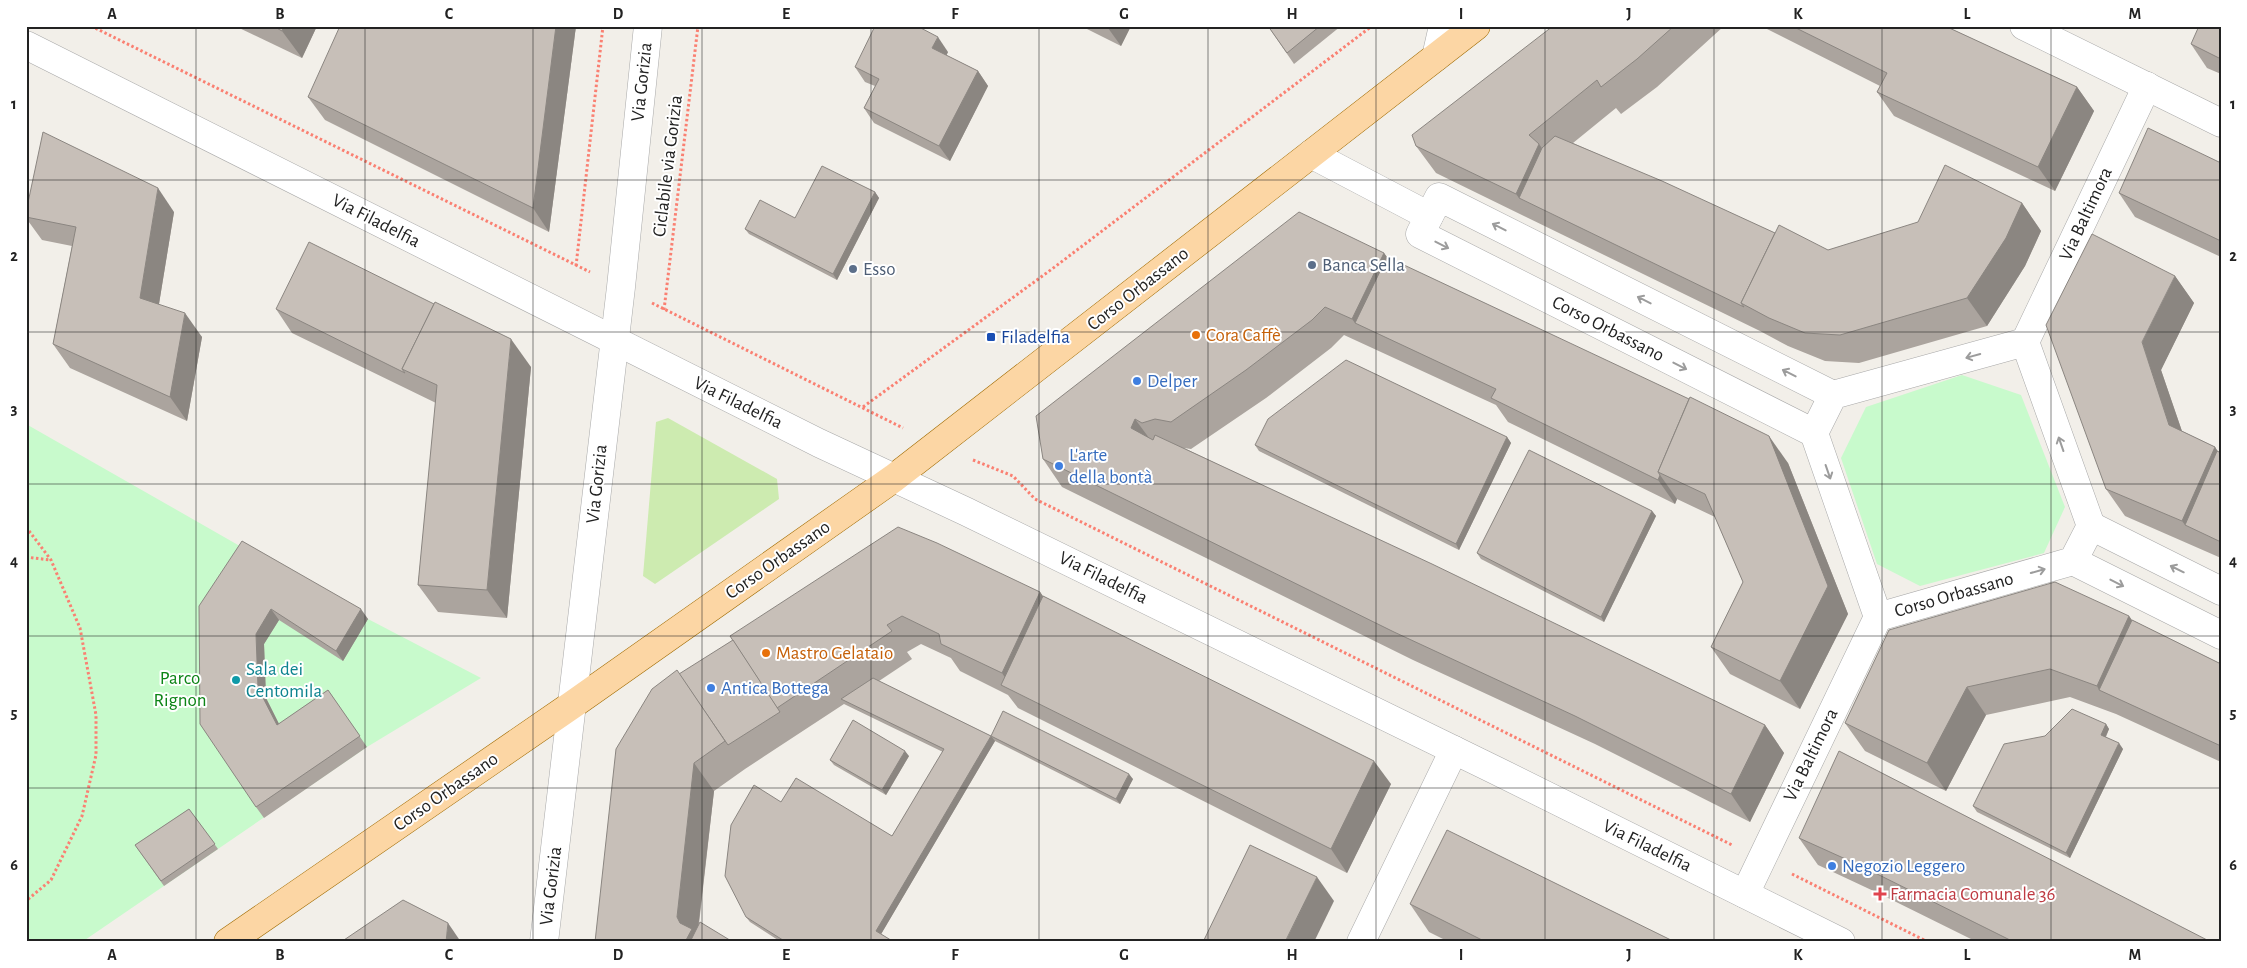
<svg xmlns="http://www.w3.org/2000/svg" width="2247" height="968" font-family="'Alegreya Sans',sans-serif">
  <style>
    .grass { fill: #cdebb0 }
    .park { fill: #c8facc }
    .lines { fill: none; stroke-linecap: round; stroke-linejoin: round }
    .minor-casing { stroke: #a9a9a9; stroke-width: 29 }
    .major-casing { stroke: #a06b00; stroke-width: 29 }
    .path { stroke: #fa8072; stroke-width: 3; stroke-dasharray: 2.5 2.5; stroke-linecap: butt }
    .minor { stroke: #fff; stroke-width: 28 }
    .major { stroke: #fcd6a4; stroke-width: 28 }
    .wall { fill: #aba49e }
    .shaded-wall { fill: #8b8681 }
    .building { fill: #c7bfb8; stroke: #8b8681 }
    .oneway { stroke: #9c9c9c }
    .grid { fill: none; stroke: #222; stroke-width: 1; stroke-opacity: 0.55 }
    .service-dot { fill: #5c6f8a; stroke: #fff; stroke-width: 2 }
    .food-dot { fill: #e8710a; stroke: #fff; stroke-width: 2 }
    .transit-dot { fill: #1a4fb4; stroke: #fff; stroke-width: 2 }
    .shop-dot { fill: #3f7fe0; stroke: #fff; stroke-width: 2 }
    .culture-dot { fill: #0f9aa8; stroke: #fff; stroke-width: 2 }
    .health-dot { fill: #e0444e; stroke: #fff; stroke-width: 2 }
    .labels { text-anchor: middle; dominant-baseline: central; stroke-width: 4; stroke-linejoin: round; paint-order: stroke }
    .street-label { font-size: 19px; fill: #222; stroke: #fff }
    .service-label { font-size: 19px; fill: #4e5e75; stroke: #fff; text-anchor: start }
    .food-label { font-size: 19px; fill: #c56008; stroke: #fff; text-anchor: start }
    .transit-label { font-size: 19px; fill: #164399; stroke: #fff; text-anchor: start }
    .shop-label { font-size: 19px; fill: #366cbe; stroke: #fff; text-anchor: start }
    .culture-label { font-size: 19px; fill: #0d838f; stroke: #fff; text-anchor: start }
    .park-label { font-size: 19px; fill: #0c8416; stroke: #fff }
    .health-label { font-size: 19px; fill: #be3a42; stroke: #fff; text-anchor: start }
    .neatline { fill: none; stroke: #222; stroke-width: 2 }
    .grid-label { font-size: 16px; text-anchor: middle; font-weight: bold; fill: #222 }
  </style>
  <rect width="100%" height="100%" fill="#f2efe9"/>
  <!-- grass -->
  <path class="grass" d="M668 418 777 479 779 499 655 584 643 576 656 422Z"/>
  <!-- park -->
  <g class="park">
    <path d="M1962 375 2021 395 2065 507 2044 553 1920 586 1877 564 1841 458 1866 407Z"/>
    <path d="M26 424 368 619 481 678 367 747 82 942H26Z"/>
  </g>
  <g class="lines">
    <defs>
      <g id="minor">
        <path d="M2024 26 2221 123"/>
        <path d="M26 45 819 443 967 512 1497 771 1841 942"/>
        <path d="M1436 57 1443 26"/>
        <path d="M1311 154 1429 216"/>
        <path d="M2025 342 2147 86"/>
        <path d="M1814 433 1420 234 1439 197 1833 395 2025 342 2091 526 2073 561 1878 617 1814 433 1833 395"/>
        <path d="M2091 526 2221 591"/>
        <path d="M2073 561 2221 635"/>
        <path d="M1745 894 1878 617"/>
        <path d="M544 942 621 287 648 26"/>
        <path d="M1361 942 1454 750"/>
      </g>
      <path id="major" d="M228 942 572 705 894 478 1476 26"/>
    </defs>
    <!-- minor casing -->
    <use href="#minor" class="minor-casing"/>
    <!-- major casing -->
    <use href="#major" class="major-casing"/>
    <!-- path -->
    <g class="path">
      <path d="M91 26 590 272"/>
      <path d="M576 266 603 26"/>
      <path d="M652 303 903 428"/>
      <path d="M664 310 698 26"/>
      <path d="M863 407 1052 269 1372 26"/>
      <path d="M973 460 1013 476 1035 499 1732 845"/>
      <path d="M26 527 51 560 80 628 96 715V755L82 816 51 880 26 901"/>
      <path d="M26 557 50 560"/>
      <path d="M1792 874 1928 942"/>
    </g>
    <!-- minor -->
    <use href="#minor" class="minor"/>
    <!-- major -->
    <use href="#major" class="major"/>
  </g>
  <!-- wall -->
  <g class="wall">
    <path d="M235 26H317L302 58Z"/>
    <path d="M576 26 549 232 325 120 308 97Z"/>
    <path d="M1081 26H1131L1121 46Z"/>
    <path d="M1268 26H1341L1294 64Z"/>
    <path d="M1553 26H1724L1657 87 1621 114 1616 108 1573 143 1775 233 1828 250 2022 203 2041 231 2025 266 1987 326 1859 363 1825 361 1788 346 1760 331 1436 173 1416 146Z"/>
    <path d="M1761 26H1945L2077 87 2094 111 2055 191 1894 116 1877 92 1880 86Z"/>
    <path d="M2221 26V74L2207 68 2191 44Z"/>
    <path d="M948 52 946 55 978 71 988 86 950 161 874 123 864 108 875 86 865 82 855 67Z"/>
    <path d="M2221 163V257L2135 217 2119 193Z"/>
    <path d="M875 192 879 198 837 280 749 234 745 229 795 218Z"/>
    <path d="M26 212H174L159 304 202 337 187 421 70 368 53 344 72 246 42 240 26 218Z"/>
    <path d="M1384 253 1387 257 1788 463 1848 614 1800 709 1730 674 1711 647 1743 582 1715 517 1677 499 1675 504 1508 422 1496 405 1344 335 1331 348 1266 398 1191 449 1184 448 1765 725 1784 753 1750 822 1595 744 1413 660 1062 487 1043 459Z"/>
    <path d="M2175 276 2194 303 2161 370 2182 431 2215 447 2217 451 2221 453V558L2125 516 2106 489Z"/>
    <path d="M276 309 531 367 507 618 438 612 418 585 436 403 292 333Z"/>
    <path d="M1507 437 1511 443 1459 550 1259 451 1255 445Z"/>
    <path d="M1652 511 1656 516 1604 622 1481 559 1477 553Z"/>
    <path d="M242 541 368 619 343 661 279 620 264 644 266 698 279 724 328 690 367 747 264 818 256 807Z"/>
    <path d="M1040 592 1043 596 1391 784 1347 873 1018 708 1008 695 960 671 951 658 921 644 907 652 912 659 879 681 991 736 1133 779 1120 804 995 741 881 934 894 942H781L750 922 746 917 781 802 892 836 943 752 844 704 745 769 714 791 699 924 733 942H595L680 676 733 640Z"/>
    <path d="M2129 616 2132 620 2221 664V762L2116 714 2070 697 1986 715 1946 791 1865 751 1845 723Z"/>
    <path d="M2106 724 2109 729 2106 737 2123 749 2070 858 1977 812 1973 806Z"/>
    <path d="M909 756 886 795 834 765 830 760Z"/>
    <path d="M189 809 218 849 164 886 135 845Z"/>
    <path d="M1799 838 2211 942H1977L1880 894 1818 865Z"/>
    <path d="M1410 904 1675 942H1449L1429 932Z"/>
  </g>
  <!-- shaded-wall -->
  <g class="shaded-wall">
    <path d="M284 26H317L302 58 282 31Z"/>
    <path d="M556 26H576L549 232 533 208Z"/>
    <path d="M1108 26H1131L1121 46 1108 28Z"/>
    <path d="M938 37 948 52 943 63 932 48Z"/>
    <path d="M978 71 988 86 950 161 939 146Z"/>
    <path d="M2077 87 2094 111 2055 191 2038 167Z"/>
    <path d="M1539 144 1559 172 1519 198 1516 194Z"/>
    <path d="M158 188 174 212 156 322 140 298Z"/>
    <path d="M875 192 879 198 837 280 833 274Z"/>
    <path d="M2022 203 2041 231 2025 266 1987 326 1967 298Z"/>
    <path d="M1384 253 1403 280 1355 323 1352 319Z"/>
    <path d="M2175 276 2194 303 2161 370 2189 452 2169 425 2142 342Z"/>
    <path d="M185 313 202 337 187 421 170 397Z"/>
    <path d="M511 339 531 367 507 618 487 590Z"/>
    <path d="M1135 419 1155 446 1131 428Z"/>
    <path d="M1769 436 1788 463 1848 614 1800 709 1780 681Z"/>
    <path d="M1507 437 1511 443 1459 550 1456 544Z"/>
    <path d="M2215 447 2221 456 2185 525 2182 521Z"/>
    <path d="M1660 475 1677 499 1675 504 1658 480Z"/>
    <path d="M1652 511 1656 516 1604 622 1601 617Z"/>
    <path d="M1040 592 1059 620 1014 691 1002 673Z"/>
    <path d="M271 609 279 620 264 644 266 698 285 736 277 725 258 688 256 634Z"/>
    <path d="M361 609 368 619 343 661 336 651Z"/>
    <path d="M2129 616 2148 644 2099 690 2097 686Z"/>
    <path d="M1967 687 1986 715 1946 791 1927 763Z"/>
    <path d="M2106 724 2109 729 2104 740 2101 735Z"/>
    <path d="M1765 725 1784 753 1750 822 1731 794Z"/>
    <path d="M991 736 995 741 880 936 876 931Z"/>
    <path d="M2119 743 2123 749 2070 858 2066 853Z"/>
    <path d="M905 751 909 756 886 795 882 790Z"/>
    <path d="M1374 761 1391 784 1347 873 1331 849Z"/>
    <path d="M694 763 714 791 697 937 701 942H685L677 917Z"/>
    <path d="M1129 774 1133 779 1120 804 1116 799Z"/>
    <path d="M1317 877 1334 901 1314 942H1285Z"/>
    <path d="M448 923 461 942H446Z"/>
  </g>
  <!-- building -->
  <g class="building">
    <path d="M273 26H284L282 31Z"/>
    <path d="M340 26H556L533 208 308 97Z"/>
    <path d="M875 26H917L938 37 932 48 978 71 939 146 864 108 879 79 855 67Z"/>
    <path d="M1268 26H1320L1287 53Z"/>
    <path d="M1553 26H1674L1637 59 1601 87 1597 80 1529 135 1539 144 1516 194 1416 146 1412 135Z"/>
    <path d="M1792 26H1945L2077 87 2038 167 1877 92 1887 73Z"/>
    <path d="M2199 26H2221V59L2191 44Z"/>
    <path d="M2148 128 2221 163V241L2119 193Z"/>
    <path d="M43 132 158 188 140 298 185 313 170 397 53 344 76 227 26 217V212Z"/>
    <path d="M1555 136 1662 181 1775 233 1741 303 1744 307 1519 198 1542 148Z"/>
    <path d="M1945 165 2022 203 2006 238 1967 298 1840 335 1805 333 1769 318 1741 303 1779 225 1828 250 1918 222Z"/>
    <path d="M822 166 875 192 833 274 745 229 760 200 795 218Z"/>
    <path d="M1299 212 1384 253 1352 319 1325 307 1312 320 1246 370 1171 422 1155 419 1142 423 1135 419 1131 428 1153 440 1155 435 1432 564 1765 725 1731 794 1575 716 1394 632 1043 459 1036 416Z"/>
    <path d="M2092 234 2175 276 2142 342 2169 425 2215 447 2182 521 2106 489 2046 325Z"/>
    <path d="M309 242 434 304 402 369 405 373 276 309Z"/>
    <path d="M1387 257 1689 399 1658 472 1660 475 1658 480 1491 398 1496 389 1355 323Z"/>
    <path d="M435 302 511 339 487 590 418 585 437 385 402 369Z"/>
    <path d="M1346 360 1507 437 1456 544 1255 445 1268 419Z"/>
    <path d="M1690 397 1769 436 1828 586 1780 681 1711 647 1743 582 1705 494 1658 472Z"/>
    <path d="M1529 450 1652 511 1601 617 1477 553Z"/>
    <path d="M2217 451 2221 453V542L2185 525Z"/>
    <path d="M898 527 937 543 1040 592 1002 673 941 644 939 634 902 616 887 625 892 631 777 708 730 636Z"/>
    <path d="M242 541 361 609 336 651 271 609 256 634 258 688 277 725 328 690 360 736 256 807 200 724 199 606Z"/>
    <path d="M2055 582 2129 616 2097 686 2050 669 1967 687 1927 763 1845 723 1889 630Z"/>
    <path d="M1043 596 1374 761 1331 849 1001 685Z"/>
    <path d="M2132 620 2221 664V746L2099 690Z"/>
    <path d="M733 640 780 712 728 745 679 674Z"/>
    <path d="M677 670 725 741 694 763 677 917 680 923 692 929 685 942H595L616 749 652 689Z"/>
    <path d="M873 678 991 736 876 931 894 942H786L746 917 725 876 731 825 754 785 781 802 796 778 892 836 944 749 841 699Z"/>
    <path d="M2072 709 2106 724 2101 735 2119 743 2066 853 1973 806 2004 744 2045 736Z"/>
    <path d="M1003 711 1129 774 1116 799 991 736Z"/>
    <path d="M853 720 905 751 882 790 830 760Z"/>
    <path d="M1839 751 2211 942H2014L1861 866 1799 838Z"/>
    <path d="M189 809 215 844 161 881 135 845Z"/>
    <path d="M1447 830 1675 942H1486L1410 904Z"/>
    <path d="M1250 845 1317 877 1285 942H1203Z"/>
    <path d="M403 900 448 923 446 942H341Z"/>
    <path d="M700 922 733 942H690Z"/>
  </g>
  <!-- one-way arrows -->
  <defs><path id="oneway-shaft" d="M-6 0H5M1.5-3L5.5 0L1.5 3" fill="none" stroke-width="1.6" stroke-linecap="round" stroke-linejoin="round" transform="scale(1.25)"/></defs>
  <g class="oneway">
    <use href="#oneway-shaft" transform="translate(1499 227) rotate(-153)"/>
    <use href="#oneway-shaft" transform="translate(1442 245) rotate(27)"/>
    <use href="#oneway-shaft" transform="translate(1644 300) rotate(-153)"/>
    <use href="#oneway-shaft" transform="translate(1973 356) rotate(165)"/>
    <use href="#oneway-shaft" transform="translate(1680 366) rotate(27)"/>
    <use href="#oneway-shaft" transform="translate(1789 373) rotate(-153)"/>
    <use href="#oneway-shaft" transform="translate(2061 444) rotate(-109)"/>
    <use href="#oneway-shaft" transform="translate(1828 472) rotate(71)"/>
    <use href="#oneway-shaft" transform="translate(2177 569) rotate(-154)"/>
    <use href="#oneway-shaft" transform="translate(2038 571) rotate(-16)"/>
    <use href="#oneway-shaft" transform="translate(2117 583) rotate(27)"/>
  </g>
  <!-- grid -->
  <path class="grid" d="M196 26V942M365 26V942M533 26V942M702 26V942M871 26V942M1039 26V942M1208 26V942M1376 26V942M1545 26V942M1714 26V942M1882 26V942M2051 26V942M26 180H2221M26 332H2221M26 484H2221M26 636H2221M26 788H2221"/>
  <!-- markers -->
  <g class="service-dot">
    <circle cx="1312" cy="265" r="5"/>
    <circle cx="853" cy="269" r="5"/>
  </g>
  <g class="food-dot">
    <circle cx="1196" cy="335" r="5"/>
    <circle cx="766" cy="653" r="5"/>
  </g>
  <rect class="transit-dot" x="986" y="332" width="10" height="10" rx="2.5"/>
  <g class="shop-dot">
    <circle cx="1137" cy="381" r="5"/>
    <circle cx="1059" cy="466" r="5"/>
    <circle cx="711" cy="688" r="5"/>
    <circle cx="1832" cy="866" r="5"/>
  </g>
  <circle class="culture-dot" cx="236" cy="680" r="5"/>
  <path class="health-dot" d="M1877.5 886.5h5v5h5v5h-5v5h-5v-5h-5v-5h5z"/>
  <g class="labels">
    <!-- street labels -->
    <g class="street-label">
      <text transform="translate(642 82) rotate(-84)">Via Gorizia</text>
      <text transform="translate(668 166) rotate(-83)">Ciclabile via Gorizia</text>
      <text transform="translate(2086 214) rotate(-65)">Via Baltimora</text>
      <text transform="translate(376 221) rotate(27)">Via Filadelfia</text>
      <text transform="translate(1138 289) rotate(-38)">Corso Orbassano</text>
      <text transform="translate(1608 329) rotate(27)">Corso Orbassano</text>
      <text transform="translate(738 403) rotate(26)">Via Filadelfia</text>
      <text transform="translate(597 484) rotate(-84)">Via Gorizia</text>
      <text transform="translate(778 560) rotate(-35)">Corso Orbassano</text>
      <text transform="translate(1103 578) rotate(26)">Via Filadelfia</text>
      <text transform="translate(1954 595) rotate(-16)">Corso Orbassano</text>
      <text transform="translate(1811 755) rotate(-64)">Via Baltimora</text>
      <text transform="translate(446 792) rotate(-35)">Corso Orbassano</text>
      <text transform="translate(1647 846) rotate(26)">Via Filadelfia</text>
      <text transform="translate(551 886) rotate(-83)">Via Gorizia</text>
    </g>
    <!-- service labels -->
    <g class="service-label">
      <text x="1322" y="265">Banca Sella</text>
      <text x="863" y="269">Esso</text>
    </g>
    <!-- food labels -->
    <g class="food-label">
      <text x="1206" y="335">Cora Caffè</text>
      <text x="776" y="653">Mastro Gelataio</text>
    </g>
    <!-- transit labels -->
    <g class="transit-label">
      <text x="1001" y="337">Filadelfia</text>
    </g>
    <!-- shop labels -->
    <g class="shop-label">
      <text x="1147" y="381">Delper</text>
      <text x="1069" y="455">L'arte<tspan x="1069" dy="22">della bontà</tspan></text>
      <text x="721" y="688">Antica Bottega</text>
      <text x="1842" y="866">Negozio Leggero</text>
    </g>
    <!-- culture labels -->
    <g class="culture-label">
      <text x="246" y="669">Sala dei<tspan x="246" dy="22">Centomila</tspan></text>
    </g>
    <!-- park labels -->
    <g class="park-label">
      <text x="180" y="678">Parco<tspan x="180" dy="22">Rignon</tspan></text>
    </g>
    <!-- health labels -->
    <g class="health-label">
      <text x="1890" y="894">Farmacia Comunale 36</text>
    </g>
  </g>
  <!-- border -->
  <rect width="2247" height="968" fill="none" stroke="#ffffff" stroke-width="55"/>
  <rect x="28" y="28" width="2192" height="912" class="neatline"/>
  <g class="grid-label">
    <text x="112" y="19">A</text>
    <text x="280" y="19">B</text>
    <text x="449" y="19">C</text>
    <text x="618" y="19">D</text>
    <text x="786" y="19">E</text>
    <text x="955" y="19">F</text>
    <text x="1124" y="19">G</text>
    <text x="1292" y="19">H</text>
    <text x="1461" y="19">I</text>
    <text x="1629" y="19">J</text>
    <text x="1798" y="19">K</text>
    <text x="1967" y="19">L</text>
    <text x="2135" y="19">M</text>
    <text x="14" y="109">1</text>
    <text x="2233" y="109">1</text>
    <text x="14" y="261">2</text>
    <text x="2233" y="261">2</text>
    <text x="14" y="414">3</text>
    <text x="2233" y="414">3</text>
    <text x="14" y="566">4</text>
    <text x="2233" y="566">4</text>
    <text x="14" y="718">5</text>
    <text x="2233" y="718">5</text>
    <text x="14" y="870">6</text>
    <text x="2233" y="870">6</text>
    <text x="112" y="960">A</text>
    <text x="280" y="960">B</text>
    <text x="449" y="960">C</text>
    <text x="618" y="960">D</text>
    <text x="786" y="960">E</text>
    <text x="955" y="960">F</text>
    <text x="1124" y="960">G</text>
    <text x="1292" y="960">H</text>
    <text x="1461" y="960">I</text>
    <text x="1629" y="960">J</text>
    <text x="1798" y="960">K</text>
    <text x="1967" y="960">L</text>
    <text x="2135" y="960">M</text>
  </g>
</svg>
